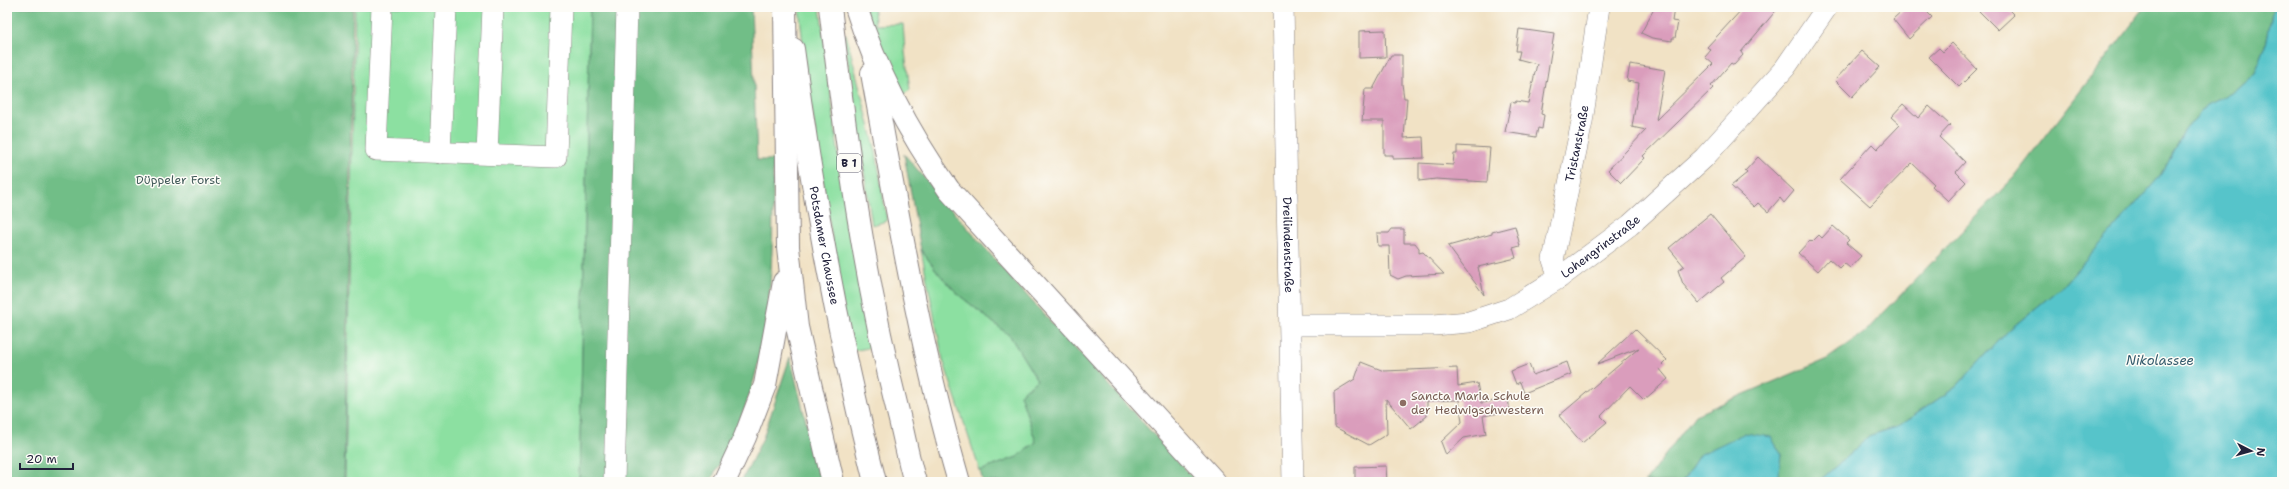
<svg xmlns="http://www.w3.org/2000/svg" width="2289" height="489" font-family="'Shantell Sans',sans-serif">
  <style>
    .green { fill: #8ce0a1; stroke: #57816e }
    .forest { fill: #71be87; stroke: #4a7061 }
    .water { fill: #56c4ca; stroke: #3c7382 }
    .building { fill: #da9dbc }
    .lines { fill: none; stroke-linecap: round; stroke-linejoin: round }
    .minor-casing { stroke: #8a8280; stroke-width: 22 }
    .major-casing { stroke: #8a8280; stroke-width: 24 }
    .highway-casing { stroke: #8a8280; stroke-width: 24 }
    .minor { stroke: #fff; stroke-width: 21 }
    .major { stroke: #fff; stroke-width: 22 }
    .highway { stroke: #fff; stroke-width: 22 }
    .education-dot { fill: #8d6e63; stroke: #fdfcf7; stroke-width: 1.5 }
    .labels { text-anchor: middle; dominant-baseline: central; stroke-width: 3; stroke-linejoin: round; paint-order: stroke }
    .shield { fill: #fdfcf7; stroke: #646373; stroke-width: 1 }
    .shield-label { font-size: 11px; font-weight: bold; fill: #22223b }
    .street-label { font-size: 12px; fill: #22223b; stroke: #fdfcf7 }
    .park-label { font-size: 12px; fill: #425b5a; stroke: #fdfcf7 }
    .education-label { font-size: 12px; fill: #785e54; stroke: #fdfcf7; text-anchor: start }
    .water-label { font-size: 13px; font-style: italic; fill: #345b6d; stroke: #fdfcf7 }
  </style>
  <rect width="100%" height="100%" fill="#fdfcf7"/>
  <filter id="ink" filterUnits="userSpaceOnUse"><feTurbulence type="fractalNoise" baseFrequency=".025" numOctaves="2"/><feDisplacementMap in="SourceGraphic" scale="8" xChannelSelector="R" yChannelSelector="G"/><feConvolveMatrix kernelMatrix="1 2 1 2 8 2 1 2 1" color-interpolation-filters="sRGB"/></filter>
  <filter id="wash" filterUnits="userSpaceOnUse"><feTurbulence type="fractalNoise" baseFrequency=".012" numOctaves="4" result="noise"/><feDisplacementMap in="SourceGraphic" scale="16" xChannelSelector="R" yChannelSelector="G"/><feGaussianBlur stdDeviation="0.9" result="paint"/><feColorMatrix in="noise" values="0 0 0 0 0 0 0 0 0 0 0 0 0 0 0 0 0 1.4 0 .05"/><feComposite in="paint" operator="in"/></filter>
  <g filter="url(#wash)">
    <rect width="100%" height="100%" fill="#f1e2c5"/>
    <!-- green -->
    <g class="green">
      <path d="M355 7H590L579 482H345Z"/>
      <path d="M799 7H820L841 176 873 347 852 351 844 316 805 64Z"/>
      <path d="M864 7H874L875 25 903 24 905 52 910 90 901 96Z"/>
      <path d="M846 34 876 152 887 221 872 225 844 35Z"/>
      <path d="M921 250 940 275 959 295 1010 336 1037 380 1020 394 1036 442 1017 457 980 471 943 360Z"/>
    </g>
    <!-- forest -->
    <g class="forest">
      <path d="M7 7H353L344 482H7Z"/>
      <path d="M590 7H751L757 160H773C773 232 774 306 755 376 745 414 728 448 710 482H579Z"/>
      <path d="M2145 7H2273L2266 45 2255 73 2234 92 2209 103 2185 130 2162 174 2065 284 2009 330 1956 387 1897 427 1871 435 1818 482H1778L1781 454 1699 455 1682 482H1645L1695 415 1827 359 1864 333 2015 176Z"/>
      <path d="M904 154 1009 276 1197 482H983L980 471 1017 457 1036 442 1020 394 1037 380 1010 336 959 295 940 275 921 250Z"/>
      <path d="M790 357 821 482H741L763 438Z"/>
    </g>
    <!-- water -->
    <g class="water">
      <path d="M2273 7H2282V482H1818L1871 435 1897 427 1956 387 2009 330 2065 284 2162 174 2185 130 2209 103 2234 92 2255 73 2266 45Z"/>
      <path d="M1745 433 1771 437 1781 454 1778 482H1682L1699 455Z"/>
    </g>
    <g id="blocks">
      <!-- building -->
      <g class="building">
        <path d="M1655 7 1674 8 1672 21 1678 22 1675 38H1672V41L1652 38 1641 33Z"/>
        <path d="M1744 7H1779L1741 52 1743 55 1734 65 1731 63 1711 86 1713 88 1643 156 1645 158 1621 183 1608 170 1646 130 1632 127 1639 83 1627 81 1630 64 1665 70 1656 120 1713 64 1705 57 1711 50 1707 47Z"/>
        <path d="M1906 7H1922L1932 17 1909 39 1893 19Z"/>
        <path d="M1975 7H2006L2014 15 1998 30Z"/>
        <path d="M1519 29 1554 34 1541 114 1544 115 1542 129 1538 128 1536 137 1505 132 1511 102 1515 103 1516 101 1528 103 1537 64 1518 59 1520 51H1516Z"/>
        <path d="M1385 30 1386 57 1359 58V31Z"/>
        <path d="M1952 43 1977 69 1959 87 1929 57 1939 48 1943 52Z"/>
        <path d="M1862 51 1880 67 1852 97 1835 80Z"/>
        <path d="M1391 55H1402V84L1404 98H1407L1404 138 1423 137 1424 158 1393 159V155H1384V121H1362L1365 89H1373Z"/>
        <path d="M1903 104 1918 118 1929 106 1950 125 1939 137 1965 162 1956 172 1966 182 1948 201 1932 186 1934 184 1912 163 1870 206 1840 179 1872 144 1877 149 1900 125 1891 117Z"/>
        <path d="M1457 146 1490 148 1487 182 1436 179 1419 181V163L1453 165 1454 154H1457Z"/>
        <path d="M1758 157 1794 191 1784 203 1780 198 1768 212 1758 203 1754 207 1731 186 1747 173 1745 171Z"/>
        <path d="M1710 214 1746 257 1721 278 1724 282 1699 303 1683 284 1678 270 1684 266 1669 248Z"/>
        <path d="M1515 226 1520 246 1513 248 1516 258 1478 267 1484 295 1448 246 1492 234V232Z"/>
        <path d="M1833 226 1849 240 1846 243 1861 256 1850 268 1844 263 1839 268 1829 259 1818 271 1798 253 1810 240 1812 242 1819 235 1822 238Z"/>
        <path d="M1392 229H1404V243H1415L1419 248V253L1423 252 1444 274 1406 276 1398 279 1390 275 1389 246H1378L1377 233H1389Z"/>
        <path d="M1635 329 1667 360 1659 368 1668 379 1644 400 1630 386 1601 416 1607 422 1582 443 1559 416 1639 348 1597 364Z"/>
        <path d="M1361 362 1384 371 1457 368 1458 386 1477 383 1481 403 1508 399 1510 411 1483 416 1486 434 1464 438 1446 455 1441 442 1462 422 1459 400 1427 401V416L1411 429 1386 399 1387 434 1369 445 1335 427 1334 392 1355 379Z"/>
        <path d="M1567 362 1571 374 1524 393 1520 382 1516 384 1511 371 1529 364 1533 375Z"/>
        <path d="M1386 466 1387 482H1355V467Z"/>
      </g>
    </g>
  </g>
  <g filter="url(#ink)">
    <use href="#blocks" fill-opacity="0" stroke="#8a8280" stroke-width="1"/>
    <g class="lines">
      <defs>
        <g id="minor">
          <path d="M382 7 376 150 556 157 561 7"/>
          <path id="s1" d="M1283 7 1293 482"/>
          <path d="M440 153 446 7"/>
          <path d="M487 154 493 7"/>
          <path id="s2" d="M1559 278 1553 260 1582 122 1599 7"/>
          <path id="s3" d="M1290 325H1434L1469 322 1509 309 1559 278 1630 225 1704 158 1785 68 1827 7"/>
          <path d="M614 482 627 7"/>
        </g>
        <g id="major">
          <path d="M830 7C846 143 864 278 898 412 904 435 908 459 915 482"/>
          <path id="s4" d="M793 49C812 195 839 339 875 482"/>
        </g>
        <g id="highway">
          <path d="M785 7 788 247 797 327 833 482"/>
          <path d="M856 7C877 74 909 133 949 190L1215 482"/>
          <path d="M872 73C897 210 920 348 959 482"/>
          <path d="M724 482 745 437 765 385 784 282"/>
        </g>
      </defs>
      <!-- minor casing -->
      <use href="#minor" class="minor-casing"/>
      <!-- major casing -->
      <use href="#major" class="major-casing"/>
      <!-- highway casing -->
      <use href="#highway" class="highway-casing"/>
      <!-- minor -->
      <use href="#minor" class="minor"/>
      <!-- major -->
      <use href="#major" class="major"/>
      <!-- highway -->
      <use href="#highway" class="highway"/>
    </g>
  </g>
  <!-- markers -->
  <circle class="education-dot" cx="1403" cy="403" r="4"/>
  <g class="labels">
    <!-- shield labels -->
    <rect class="shield" x="837" y="154" width="24" height="18" rx="3"/>
    <g class="shield-label">
      <text x="849" y="163">B 1</text>
    </g>
    <!-- street labels -->
    <g class="street-label">
      <text stroke="none"><textPath href="#s2" startOffset="138">Tristanstraße</textPath></text>
      <text stroke="none"><textPath href="#s1" startOffset="238">Dreilindenstraße</textPath></text>
      <text stroke="none"><textPath href="#s4" startOffset="199">Potsdamer Chaussee</textPath></text>
      <text stroke="none"><textPath href="#s3" startOffset="332">Lohengrinstraße</textPath></text>
    </g>
    <!-- park labels -->
    <g class="park-label">
      <text x="178" y="180">Düppeler Forst</text>
    </g>
    <!-- education labels -->
    <g class="education-label">
      <text x="1411" y="396">Sancta Maria Schule<tspan x="1411" dy="14">der Hedwigschwestern</tspan></text>
    </g>
    <!-- water labels -->
    <g class="water-label">
      <text x="2160" y="360">Nikolassee</text>
    </g>
  </g>
  <!-- margin -->
  <rect width="2289" height="489" fill="none" stroke="#fdfcf7" stroke-width="24"/>
  <!-- north arrow -->
  <g transform="translate(2251 451) rotate(96)" stroke="#fdfcf7" stroke-width="3" paint-order="stroke">
  <path d="M0-3L7 15L0 10L-7 15Z" fill="#22223b"/>
  <text y="-6" font-size="11" font-weight="bold" text-anchor="middle" fill="#22223b">N</text>
  </g>
  <!-- scale -->
  <path d="M20 463v6h53v-6" fill="none" stroke="#22223b" stroke-width="2"/>
  <text x="26" y="463" font-size="12" fill="#22223b" stroke="#fdfcf7" stroke-width="3" paint-order="stroke">20 m</text>
</svg>
